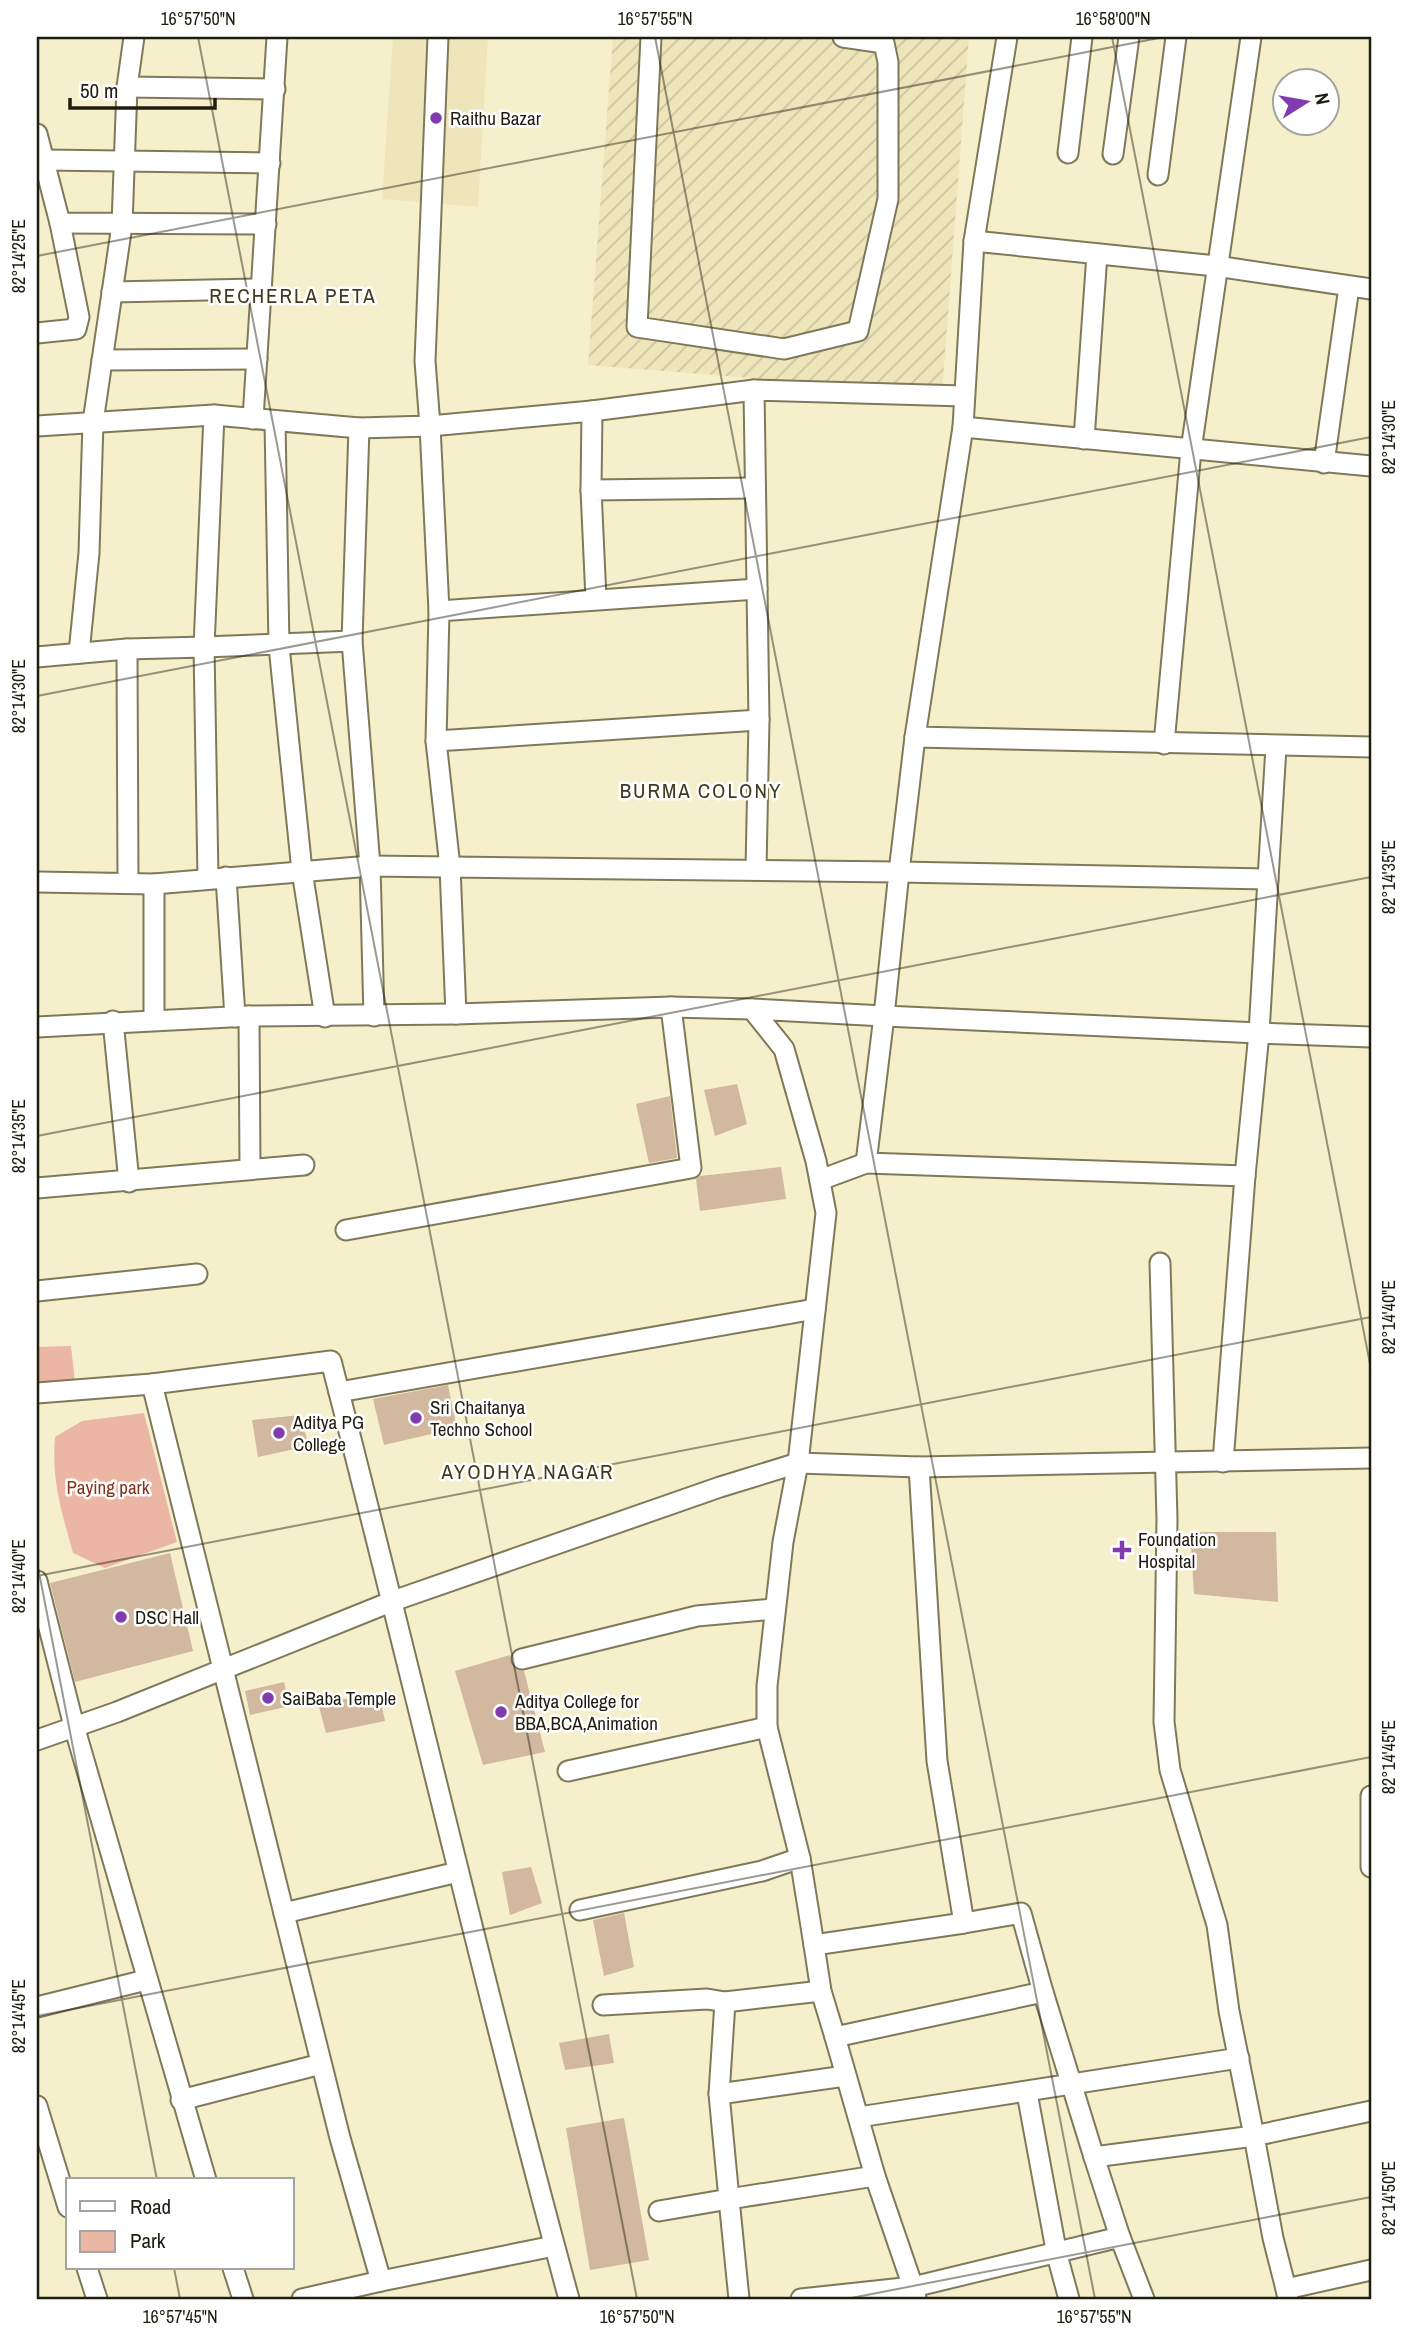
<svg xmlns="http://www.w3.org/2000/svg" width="1408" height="2336" font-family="'Archivo Narrow',sans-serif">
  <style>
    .built { fill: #eee5bb }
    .industrial { fill: url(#industrial-furrows) }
    .green { fill: #ecb6a5 }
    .building { fill: #d1b89e }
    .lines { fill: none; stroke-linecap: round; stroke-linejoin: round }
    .minor-casing { stroke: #7f795a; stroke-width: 23 }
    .minor { stroke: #fff; stroke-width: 19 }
    .ticks { fill: none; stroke: #1f1c10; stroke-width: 2; stroke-opacity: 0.45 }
    .poi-dot { fill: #813bae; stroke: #fff; stroke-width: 2.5 }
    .labels { text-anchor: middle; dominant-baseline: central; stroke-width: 5; stroke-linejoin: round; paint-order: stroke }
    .poi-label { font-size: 19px; fill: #1f1c10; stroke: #fff; text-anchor: start }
    .park-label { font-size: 19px; fill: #813419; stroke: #fff }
    .neighbourhood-label { font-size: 21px; letter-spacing: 2px; fill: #413b1e; stroke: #fff }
    .neatline { fill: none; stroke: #1f1c10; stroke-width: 2.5 }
    .ticks-label { font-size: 18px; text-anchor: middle; fill: #1f1c10 }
  </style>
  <defs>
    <pattern id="industrial-furrows" width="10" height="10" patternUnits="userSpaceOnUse" patternTransform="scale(1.75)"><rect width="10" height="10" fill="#eee5bb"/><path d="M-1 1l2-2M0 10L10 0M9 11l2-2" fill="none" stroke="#ccc4a0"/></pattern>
  </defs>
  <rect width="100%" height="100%" fill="#f6efcc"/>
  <!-- built -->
  <path class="built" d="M393 37H488L478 207 382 199Z"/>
  <!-- industrial -->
  <path class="industrial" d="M613 37H969L942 393 588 365Z"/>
  <!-- green -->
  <g class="green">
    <path d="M71 1346 75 1383 37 1387V1347Z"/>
    <path d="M144 1413 177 1542 105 1568 73 1553C62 1513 51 1479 55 1437L82 1421Z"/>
  </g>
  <!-- building -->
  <g class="building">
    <path d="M737 1084 747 1124 715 1136 704 1090Z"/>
    <path d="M670 1096 677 1158 649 1163 636 1104Z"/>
    <path d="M781 1167 786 1199 700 1211 696 1179 700 1176Z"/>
    <path d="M448 1385 457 1428 384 1445 373 1399Z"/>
    <path d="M300 1415 309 1446 258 1457 252 1420Z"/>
    <path d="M1190 1532H1276L1278 1602 1194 1594Z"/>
    <path d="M170 1553 193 1651 75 1682 50 1583Z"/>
    <path d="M510 1655 513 1667 524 1671 545 1752 483 1765 455 1671Z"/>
    <path d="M284 1682 290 1706 250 1715 245 1691Z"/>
    <path d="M379 1694 385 1721 326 1733 318 1703Z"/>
    <path d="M531 1867 542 1903 510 1915 502 1872Z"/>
    <path d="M624 1913 634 1967 604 1976 593 1920Z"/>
    <path d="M609 2034 614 2063 565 2070 559 2043Z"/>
    <path d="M624 2118 649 2260 590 2270 566 2128Z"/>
  </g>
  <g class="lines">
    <defs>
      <g id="minor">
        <path d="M651 37 637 327 784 349 858 331 888 199V62L884 43 843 37"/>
        <path d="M1007 37 974 241 963 427 915 737 1371 747"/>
        <path d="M127 87 275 89"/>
        <path d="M37 134 60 223 266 224"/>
        <path d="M1068 153 1082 37"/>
        <path d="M1113 154 1129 37"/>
        <path d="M44 160 270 163"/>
        <path d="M1158 175 1176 37"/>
        <path d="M974 241 1216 266 1371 289"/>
        <path d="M112 292 262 289"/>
        <path d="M37 333 76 329 79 317 60 223"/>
        <path d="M102 360 257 359"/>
        <path d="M214 415 204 647 352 641 370 866 374 1016"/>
        <path d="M253 419 277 37"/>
        <path d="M275 421 279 646 302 871 325 1017"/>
        <path d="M37 426 214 415 359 428 430 426 425 361 438 37"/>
        <path d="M963 427 1371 466"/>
        <path d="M1084 439 1097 254"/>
        <path d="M1324 463 1349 287"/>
        <path d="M591 490 592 411 754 390"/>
        <path d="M596 599 591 490 755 488"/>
        <path d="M439 611 430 426 592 411"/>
        <path d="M352 641 359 428"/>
        <path d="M127 649 128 883"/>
        <path d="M79 653 89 553 93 422 122 225 127 87 134 37"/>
        <path d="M37 657 127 649 204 647 208 878"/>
        <path d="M915 737 899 872 1268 879 1276 747"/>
        <path d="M436 741 759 720"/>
        <path d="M1164 744 1191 450 1251 37"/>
        <path d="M756 870 759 720 754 390 964 396"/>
        <path d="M226 877 235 1017"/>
        <path d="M37 882 154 884 370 866 450 867 436 741 439 611 757 589"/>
        <path d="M154 884V1019"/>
        <path d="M752 1009 671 1007 456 1014 450 867 899 872 884 1016 1259 1033 1268 879"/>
        <path d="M249 1016 250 1167"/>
        <path d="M113 1021 129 1182"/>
        <path d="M37 1027 249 1016 456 1014"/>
        <path d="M820 1180 866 1163"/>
        <path d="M37 1188 304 1165"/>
        <path d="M346 1230 691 1168 671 1007"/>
        <path d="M37 1291 197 1274"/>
        <path d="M152 1384 340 2138 381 2281 554 2246"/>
        <path d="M339 1392 815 1309"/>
        <path d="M37 1393 152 1384 331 1361C412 1674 484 1988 569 2299"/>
        <path d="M1223 1462 1245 1176"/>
        <path d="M919 1467 937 1761 964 1923 814 1945 800 1858 767 1727V1686L783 1542 798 1463 826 1213 816 1161 784 1049 752 1009 884 1016 866 1163 1245 1176 1259 1033 1371 1037"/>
        <path d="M37 1581 74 1726 206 2180"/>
        <path d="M522 1659 697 1616 774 1609"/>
        <path d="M37 1740 117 1712 393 1601 720 1487 798 1463 919 1467 1371 1458"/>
        <path d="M568 1771 767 1727"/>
        <path d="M1371 1796V1867"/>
        <path d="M580 1910 762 1871 800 1858"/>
        <path d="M284 1913 458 1872"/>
        <path d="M964 1923 1021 1913 1043 1992"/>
        <path d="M814 1945 821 1991 835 2037 1043 1992 1094 2157 1254 2136 1229 2011 1217 1925 1170 1770 1164 1722 1167 1519 1160 1263"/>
        <path d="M725 2002 719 2094 845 2076"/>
        <path d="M603 2005 707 1999 725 2002 821 1991"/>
        <path d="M37 2007 146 1980"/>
        <path d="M835 2037 875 2176 913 2287 1120 2237 1094 2157"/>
        <path d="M1027 2093 1057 2255 1069 2299"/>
        <path d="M181 2100 321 2064"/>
        <path d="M37 2106 68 2207"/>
        <path d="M859 2117 1239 2058"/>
        <path d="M659 2211 729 2199 719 2094"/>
        <path d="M1120 2237 1144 2299"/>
        <path d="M87 2268 97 2299"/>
        <path d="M233 2268 243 2299"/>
        <path d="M1286 2289 1273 2238 1254 2136 1371 2111"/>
        <path d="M302 2299 381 2281"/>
        <path d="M739 2299 729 2199 875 2176"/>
        <path d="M801 2299 913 2287 916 2298"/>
        <path d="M1288 2299 1286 2289 1371 2270"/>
      </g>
    </defs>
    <!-- minor casing -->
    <use href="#minor" class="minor-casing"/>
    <!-- minor -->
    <use href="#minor" class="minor"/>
  </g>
  <!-- ticks -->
  <path class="ticks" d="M198 37 637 2299M655 37 1095 2299M1112 37 1371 1369M37 256 1164 37M37 696 1371 437M37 1136 1371 877M37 1562 157 2180M37 1576 1371 1317M37 2016 1371 1757M174 2268 180 2299M846 2299 1371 2197"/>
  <!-- markers -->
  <g class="poi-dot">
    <circle cx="436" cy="118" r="7"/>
    <circle cx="416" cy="1418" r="7"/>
    <circle cx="279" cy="1433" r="7"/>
    <path d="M1118.5 1539.5h7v7h7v7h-7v7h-7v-7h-7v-7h7z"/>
    <circle cx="121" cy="1617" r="7"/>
    <circle cx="268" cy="1698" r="7"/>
    <circle cx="501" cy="1712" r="7"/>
  </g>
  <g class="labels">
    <!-- poi labels -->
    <g class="poi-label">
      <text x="450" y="118">Raithu Bazar</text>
      <text x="430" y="1407">Sri Chaitanya<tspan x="430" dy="22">Techno School</tspan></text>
      <text x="293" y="1422">Aditya PG<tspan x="293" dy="22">College</tspan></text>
      <text x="1138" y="1539">Foundation<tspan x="1138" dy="22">Hospital</tspan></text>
      <text x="135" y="1617">DSC Hall</text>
      <text x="282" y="1698">SaiBaba Temple</text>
      <text x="515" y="1701">Aditya College for<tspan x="515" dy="22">BBA,BCA,Animation</tspan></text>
    </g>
    <!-- park labels -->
    <g class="park-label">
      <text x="108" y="1487">Paying park</text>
    </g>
    <!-- neighbourhood labels -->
    <g class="neighbourhood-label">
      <text x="293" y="295">RECHERLA PETA</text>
      <text x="701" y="790">BURMA COLONY</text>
      <text x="528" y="1471">AYODHYA NAGAR</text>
    </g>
  </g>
  <!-- border -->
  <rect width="1408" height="2336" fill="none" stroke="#ffffff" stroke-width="77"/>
  <!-- legend -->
  <rect x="66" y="2178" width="228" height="91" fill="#ffffff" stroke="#a5a49f" stroke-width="2"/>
  <rect x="80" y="2201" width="35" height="10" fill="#ffffff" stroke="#a5a49f" stroke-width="2"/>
  <text x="130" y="2214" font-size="21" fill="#1f1c10">Road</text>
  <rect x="80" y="2231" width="35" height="21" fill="#ecb6a5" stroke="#a5a49f" stroke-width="2"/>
  <text x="130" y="2248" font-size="21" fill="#1f1c10">Park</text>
  <!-- north arrow -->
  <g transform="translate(1306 102) rotate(79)"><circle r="33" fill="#ffffff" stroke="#a5a49f" stroke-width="2"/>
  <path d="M0-5L12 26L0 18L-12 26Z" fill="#813bae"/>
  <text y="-10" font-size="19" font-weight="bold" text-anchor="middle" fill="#1f1c10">N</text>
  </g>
  <!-- scale -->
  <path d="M70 98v10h145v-10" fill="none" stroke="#1f1c10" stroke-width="3.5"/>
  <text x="80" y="98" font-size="21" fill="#1f1c10" stroke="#ffffff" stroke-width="5" paint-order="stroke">50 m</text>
  <rect x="38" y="38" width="1332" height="2260" class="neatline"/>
  <g class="ticks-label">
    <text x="198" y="25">16°57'50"N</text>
    <text x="655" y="25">16°57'55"N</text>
    <text x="1113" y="25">16°58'00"N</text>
    <text transform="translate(19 256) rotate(-90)" y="6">82°14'25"E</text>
    <text transform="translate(1389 437) rotate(-90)" y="6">82°14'30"E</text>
    <text transform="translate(19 696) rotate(-90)" y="6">82°14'30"E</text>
    <text transform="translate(1389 877) rotate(-90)" y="6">82°14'35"E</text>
    <text transform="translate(19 1136) rotate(-90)" y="6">82°14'35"E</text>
    <text transform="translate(1389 1317) rotate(-90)" y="6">82°14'40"E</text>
    <text transform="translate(19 1576) rotate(-90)" y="6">82°14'40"E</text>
    <text transform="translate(1389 1757) rotate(-90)" y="6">82°14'45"E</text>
    <text transform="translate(19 2016) rotate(-90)" y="6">82°14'45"E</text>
    <text transform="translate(1389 2198) rotate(-90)" y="6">82°14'50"E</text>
    <text x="180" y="2323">16°57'45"N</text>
    <text x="637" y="2323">16°57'50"N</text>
    <text x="1094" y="2323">16°57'55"N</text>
  </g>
</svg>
